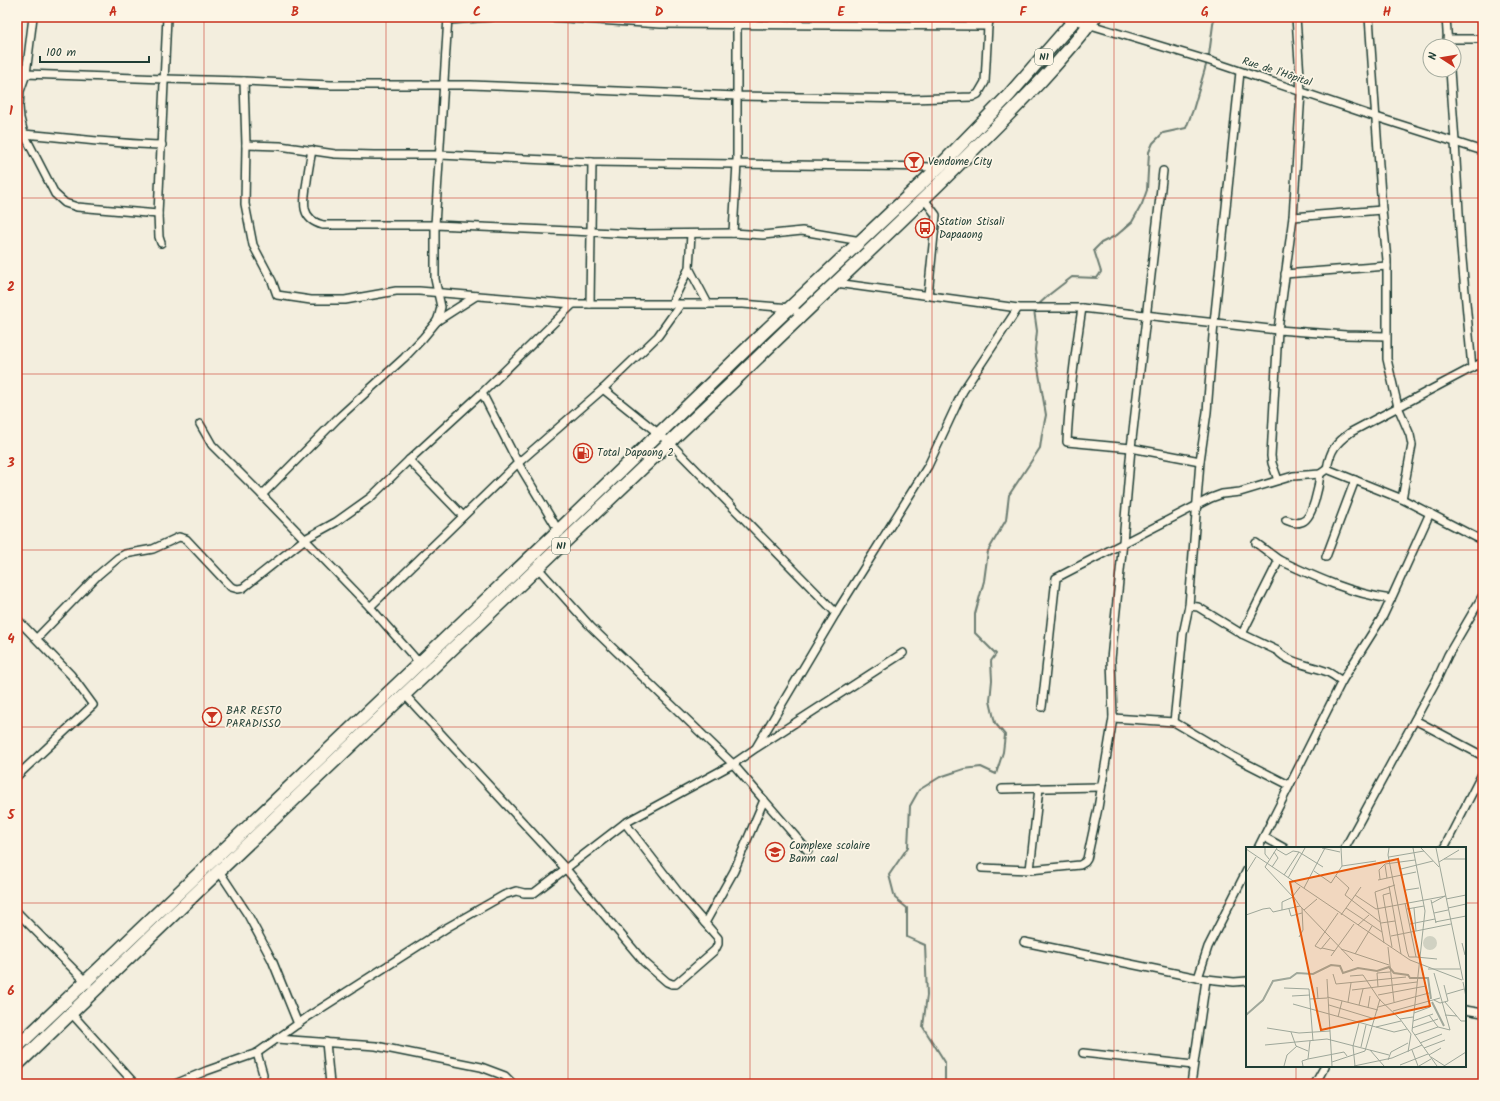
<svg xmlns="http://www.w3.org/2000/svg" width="1500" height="1101" font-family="Kalam,sans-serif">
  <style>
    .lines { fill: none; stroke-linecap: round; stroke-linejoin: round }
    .stream { stroke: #6c7d72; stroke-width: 2 }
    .street-casing { stroke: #1f3d34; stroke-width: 10 }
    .highway-casing { stroke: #1f3d34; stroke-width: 15 }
    .street { stroke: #fcf5e5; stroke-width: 7 }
    .highway { stroke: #fcf5e5; stroke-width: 12 }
    .grid { fill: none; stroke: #c8321e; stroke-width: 1; stroke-opacity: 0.55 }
    .labels { text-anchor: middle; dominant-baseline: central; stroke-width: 3.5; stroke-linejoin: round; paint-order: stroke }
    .shield { fill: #fcf5e5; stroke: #617469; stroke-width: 1 }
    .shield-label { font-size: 10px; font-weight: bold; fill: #1f3d34 }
    .street-label { font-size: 11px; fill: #1f3d34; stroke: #fcf5e5 }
    .poi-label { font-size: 11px; fill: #1f3d34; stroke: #fcf5e5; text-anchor: start }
    .inset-river { fill: none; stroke: #a0a89b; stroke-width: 2 }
    .inset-road { fill: none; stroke: #9ea79a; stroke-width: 1 }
    .view { fill: #e8590c; fill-opacity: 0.15; stroke: #e8590c; stroke-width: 2 }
    .inset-edge { fill: none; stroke: #1f3d34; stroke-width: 2 }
    .neatline { fill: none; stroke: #c8321e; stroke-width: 1.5 }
    .grid-label { font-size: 13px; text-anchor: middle; font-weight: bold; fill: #c8321e }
  </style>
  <rect width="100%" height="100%" fill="#f3eede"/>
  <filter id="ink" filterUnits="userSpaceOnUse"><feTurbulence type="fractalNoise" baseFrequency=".025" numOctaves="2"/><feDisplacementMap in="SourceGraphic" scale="8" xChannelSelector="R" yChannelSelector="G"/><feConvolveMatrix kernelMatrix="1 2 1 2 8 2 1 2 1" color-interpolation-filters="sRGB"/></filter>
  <g filter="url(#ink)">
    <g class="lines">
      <!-- stream -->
      <g class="stream">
        <path d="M1038 305 1050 294 1072 277 1097 278 1101 272 1094 250 1101 243 1117 235 1132 222 1142 204 1147 190 1149 152 1153 143 1163 133 1186 128 1193 110 1209 55 1214 17"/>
        <path d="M945 1084V1062L923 1027 927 995 925 945 907 937V908L895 898 889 875 908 847 910 806 919 790 940 777 964 769 981 767 996 774 1003 752 1005 735 995 723 990 701 992 680 991 661 996 654 975 633V614L984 581 988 551 1006 520 1009 495 1040 448 1042 434 1046 415 1035 350 1037 331 1034 310"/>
      </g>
      <defs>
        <g id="street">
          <path d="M33 17 26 74 20 91 19 107 20 118 24 134 55 194 65 203 77 207 158 214"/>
          <path d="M549 17 661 24 988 26 990 17"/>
          <path d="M1064 17 1210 61 1376 117 1483 151"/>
          <path d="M1369 17 1382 210 1387 260V359L1398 407 1410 435 1412 445 1402 499"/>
          <path d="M1446 17 1448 46"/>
          <path d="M448 20 492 17"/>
          <path d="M1447 39H1483"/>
          <path d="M1450 70 1455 142 1461 248 1472 368"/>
          <path d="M17 75 26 74 164 79 244 81 331 85H471L737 96 912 99 972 97 978 94 985 82 988 26"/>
          <path d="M244 81 246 145 245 204 253 245 272 281 277 295 311 300H345L396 291H419L573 304H743L791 308 801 314"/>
          <path d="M24 134C70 138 116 144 162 145"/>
          <path d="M246 145 280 146 335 154 374 155H440L592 162 939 167"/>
          <path d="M312 150C310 161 308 171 307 181 304 200 299 219 323 225H435L638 234 733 233 763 235 802 231 861 241"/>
          <path d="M924 199 936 215 928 295"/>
          <path d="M1293 217 1382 210"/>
          <path d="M733 233 737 163V17"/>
          <path d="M161 243 159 237 158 214 167 17"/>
          <path d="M689 268 708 304"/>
          <path d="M1285 274 1387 266"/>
          <path d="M836 283 1018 308H1082L1278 330 1346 335 1386 336"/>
          <path d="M590 304 592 162"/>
          <path d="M671 305 689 268 691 234"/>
          <path d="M1082 308C1075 353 1069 397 1067 442L1131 448 1200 461"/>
          <path d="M437 321 476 296"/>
          <path d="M603 389 669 442 836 613"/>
          <path d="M482 393 518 463 560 533"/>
          <path d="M200 424 212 445 262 495 370 607 421 665"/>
          <path d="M409 460 463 516"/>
          <path d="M1327 469 1402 499 1483 541"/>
          <path d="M1278 480 1272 463 1271 456 1278 330 1293 217 1301 92 1296 17"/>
          <path d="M262 495 337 419 404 358 423 338 437 321 439 315 441 307 435 279V225L448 17"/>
          <path d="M1286 520C1291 522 1296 524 1301 522 1313 520 1319 485 1320 474"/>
          <path d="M1326 557 1355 480"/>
          <path d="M1279 560C1315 577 1352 594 1391 599"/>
          <path d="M537 567 591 627 733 764 808 851"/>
          <path d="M1189 606 1198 607 1242 634 1278 651C1286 662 1312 666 1325 671 1331 673 1337 678 1342 681"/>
          <path d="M370 607 518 463 603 389 658 336 680 305"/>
          <path d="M17 619 71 675 93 705 17 776"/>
          <path d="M1242 634 1279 560 1256 543"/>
          <path d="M37 638 98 575 118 558 125 554 153 549 179 537 186 539 231 587 238 589 243 588 305 539 336 522 371 497 409 460 482 393 573 304"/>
          <path d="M405 695 565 868 644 962 667 982 672 984H676L715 950 718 944V938L682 897 625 823"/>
          <path d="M1042 707 1056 578 1211 498 1222 494 1240 492 1293 476 1320 474 1327 469C1330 450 1336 443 1351 432L1483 362"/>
          <path d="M1113 718 1174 722 1232 756 1289 785"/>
          <path d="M1415 720 1483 756"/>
          <path d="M1174 722 1183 634 1189 606 1200 461 1207 412 1214 323 1240 72"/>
          <path d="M757 746 836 613 928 466 963 391 1018 308"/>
          <path d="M1002 789 1100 787"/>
          <path d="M1264 837 1284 848"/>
          <path d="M1258 848 1342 681 1383 616 1391 599 1430 513"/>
          <path d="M1345 848 1437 679 1448 655 1483 595"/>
          <path d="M1444 848 1483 772"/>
          <path d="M982 868 1030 870 1080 865 1085 862 1087 859 1098 808 1113 718 1111 659 1123 542 1131 448 1163 171"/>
          <path d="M1030 870 1039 788"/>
          <path d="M219 871 248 915 272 960 298 1024"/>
          <path d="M17 912 88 984"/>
          <path d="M705 923 734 871 764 800"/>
          <path d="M1024 942 1198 978 1234 982 1247 981"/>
          <path d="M1198 978 1208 947 1247 870"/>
          <path d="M1465 1010 1483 1013"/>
          <path d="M71 1013 135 1084"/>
          <path d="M277 1039 376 1046 481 1067 505 1076 513 1084"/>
          <path d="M326 1042 330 1084"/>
          <path d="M257 1053 263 1074 262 1084"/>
          <path d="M1083 1053 1193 1065"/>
          <path d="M175 1084 206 1071 257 1053 309 1016 448 927 504 895 516 891 524 893H534L625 823 733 764 756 748 903 653"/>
          <path d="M1191 1084 1206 980"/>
          <path d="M1315 1084 1325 1066"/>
        </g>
        <g id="highway">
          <path d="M17 1047 558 531 761 335 939 167 1009 95 1077 17"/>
          <path d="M17 1065 219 871 738 377C816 300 897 227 974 149 1016 107 1059 65 1095 17"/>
        </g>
      </defs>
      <!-- street casing -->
      <use href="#street" class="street-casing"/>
      <!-- highway casing -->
      <use href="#highway" class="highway-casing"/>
      <!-- street -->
      <use href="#street" class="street"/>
      <!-- highway -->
      <use href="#highway" class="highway"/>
    </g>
  </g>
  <!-- grid -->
  <path class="grid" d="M204 17V1084M386 17V1084M568 17V1084M750 17V1084M932 17V1084M1114 17V1084M1296 17V848M17 198H1483M17 374H1483M17 550H1483M17 727H1483M17 903H1247M1465 903H1483M1296 1066V1084"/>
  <!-- icons -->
  <defs>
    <symbol id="bar-ring" viewBox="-11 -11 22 22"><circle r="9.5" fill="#fcf5e5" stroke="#c8321e" stroke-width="1.5"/><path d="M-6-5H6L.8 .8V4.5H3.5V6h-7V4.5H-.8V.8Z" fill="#c8321e"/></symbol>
    <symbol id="bus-ring" viewBox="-11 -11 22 22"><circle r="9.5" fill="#fcf5e5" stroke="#c8321e" stroke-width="1.5"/><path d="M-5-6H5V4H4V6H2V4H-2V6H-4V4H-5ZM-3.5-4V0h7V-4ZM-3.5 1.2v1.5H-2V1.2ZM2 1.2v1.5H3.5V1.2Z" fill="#c8321e"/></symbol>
    <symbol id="fuel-ring" viewBox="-11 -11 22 22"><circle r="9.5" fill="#fcf5e5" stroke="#c8321e" stroke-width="1.5"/><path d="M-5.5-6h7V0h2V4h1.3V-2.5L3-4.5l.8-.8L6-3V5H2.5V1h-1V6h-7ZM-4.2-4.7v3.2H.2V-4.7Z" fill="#c8321e"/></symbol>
    <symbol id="school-ring" viewBox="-11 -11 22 22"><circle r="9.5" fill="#fcf5e5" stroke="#c8321e" stroke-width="1.5"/><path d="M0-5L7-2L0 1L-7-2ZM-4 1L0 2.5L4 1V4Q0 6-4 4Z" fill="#c8321e"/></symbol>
  </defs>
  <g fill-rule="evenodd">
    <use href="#bar-ring" x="903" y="151" width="22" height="22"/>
    <use href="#bus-ring" x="914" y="217" width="22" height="22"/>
    <use href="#fuel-ring" x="572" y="442" width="22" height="22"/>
    <use href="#bar-ring" x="201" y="706" width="22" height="22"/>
    <use href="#school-ring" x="764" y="841" width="22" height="22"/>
  </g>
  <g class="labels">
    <!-- shield labels -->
    <g class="shield">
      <rect x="1035" y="49" width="18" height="16" rx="3"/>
      <rect x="552" y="538" width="18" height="16" rx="3"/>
    </g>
    <g class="shield-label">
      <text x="1044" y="57">N1</text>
      <text x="561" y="546">N1</text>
    </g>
    <!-- street labels -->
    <g class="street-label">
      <text transform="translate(1277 72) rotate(18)">Rue de l'Hôpital</text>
    </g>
    <!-- poi labels -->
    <g class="poi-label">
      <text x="928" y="162">Vendome City</text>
      <text x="939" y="222">Station Stisali<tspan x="939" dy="13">Dapaaong</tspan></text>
      <text x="597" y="453">Total Dapaong 2</text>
      <text x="226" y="711">BAR RESTO<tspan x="226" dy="13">PARADISSO</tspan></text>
      <text x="789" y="846">Complexe scolaire<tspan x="789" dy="13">Banm caal</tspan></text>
    </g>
  </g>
  <!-- overview -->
  <g transform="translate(1246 847)">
    <rect width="220" height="220" fill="#f3eede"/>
    <path d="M177 96a7 7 0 1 1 14 0a7 7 0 1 1-14 0Z" fill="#d0d1c2"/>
    <path class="inset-river" d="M186 155 198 179M0 168 17 153 27 134 44 131 51 126 67 127 85 118 94 119 97 126 112 121 131 124 143 120 148 126 162 128 164 131H182L185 152"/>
    <path class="inset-road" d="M19 1V7L23 12M31 1 19 20 47 50M76 1 94 5M143 1 142 8 161 104 163 110H170M167 1 179 64 166 184 191 219M175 1 193 20M190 1 217 133M0 2 164 113 216 133M30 2 40 8 47 4 53 5M143 10 178 4M198 12 213 3M193 15 198 12H220M139 18 141 31M96 19 130 14M26 20 32 11 28 5M155 22 187 14M68 24 85 36 96 19 95 1M0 26 10 10M38 28 53 5 77 20M90 29 103 41 99 48 134 75M42 31 59 1M134 32 133 23 139 17 169 13M132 33 170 25M143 39 155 107M54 40 47 49 54 59 107 114M58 41 79 1M160 43 173 41M144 46 137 48 146 100M109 48 130 62 200 49M200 52 220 48M185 53 190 76M159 56 170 110 191 112M186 56 199 49M100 61 136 85M168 61 170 84M202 61 220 57M43 62 45 69 56 66M161 62 178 59M36 63V55L47 50M58 63 71 52M188 66 202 63M0 68 17 62 24 61 27 65 54 59M95 68 115 40M189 75 220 69M135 76 149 74M164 77 189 72M112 78 123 68M145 89 205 77M53 90 57 83 56 61M84 91 75 102 69 99 92 66M138 96 129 45 149 38M216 96 219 108M142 100 148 155M76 101 89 104M95 102 143 118M109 107 126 79M85 109 108 77M182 122H214M87 127 90 137 160 130M104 129 117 128 133 152 154 172 165 187 162 205M217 135 220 150M71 140 72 152M132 140 131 126 144 125M38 141 63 142 67 194M106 143 171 135M201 147 218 142M132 148 180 139M46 149 64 148M81 150 132 163M64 152 81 151M188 153 194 156 202 154 198 138M102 155 105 136M199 155 215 174H220M47 157 148 185 161 182M83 158 129 172M113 158 117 142M132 160 183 146M122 161 124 149M147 164 194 151M168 166 184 160M183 168 192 180 204 183 188 126M199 168 211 169M92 170 96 154M154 172 167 170M167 174 187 167M130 180 155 174M21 181 53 186 84 184 81 132M166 181 192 172M84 184 86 219M45 185 50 199 62 204M169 188 192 180M174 196 196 187M19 198 81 192 143 208M115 200 120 178M178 201 199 193M124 203 138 219M166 203 172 219M183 208 195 201M185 210 199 219M62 212 98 205 101 209M142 213 145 205 162 196M86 215 119 204 134 152M154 218 182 207M38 219 41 208 51 199M57 219 56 214 62 212 64 194M108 219 146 211 176 198M109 219 107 199 113 176M173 219 185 212M198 219 220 205"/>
    <path class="view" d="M152 12 184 159 75 183 44 35Z"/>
    <rect width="220" height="220" class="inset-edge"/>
  </g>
  <!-- margin -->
  <rect width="1500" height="1101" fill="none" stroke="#fcf5e5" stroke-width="44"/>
  <!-- north arrow -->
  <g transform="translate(1442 58) rotate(282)"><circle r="19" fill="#fcf5e5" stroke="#a4ab9e"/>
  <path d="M0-3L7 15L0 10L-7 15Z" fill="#c8321e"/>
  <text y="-6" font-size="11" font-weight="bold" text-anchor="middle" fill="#1f3d34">N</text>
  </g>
  <!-- scale -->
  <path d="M40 56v6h109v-6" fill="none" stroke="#1f3d34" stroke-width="2"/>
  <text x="46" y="56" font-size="12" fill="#1f3d34" stroke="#fcf5e5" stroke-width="3" paint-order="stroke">100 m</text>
  <rect x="22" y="22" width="1456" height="1057" class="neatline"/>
  <g class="grid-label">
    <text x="113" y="16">A</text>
    <text x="295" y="16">B</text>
    <text x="477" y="16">C</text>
    <text x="659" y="16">D</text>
    <text x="841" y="16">E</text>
    <text x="1023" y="16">F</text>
    <text x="1205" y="16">G</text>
    <text x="1387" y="16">H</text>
    <text x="11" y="115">1</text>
    <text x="11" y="291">2</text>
    <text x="11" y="467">3</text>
    <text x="11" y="643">4</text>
    <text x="11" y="819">5</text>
    <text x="11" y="995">6</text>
  </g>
</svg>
